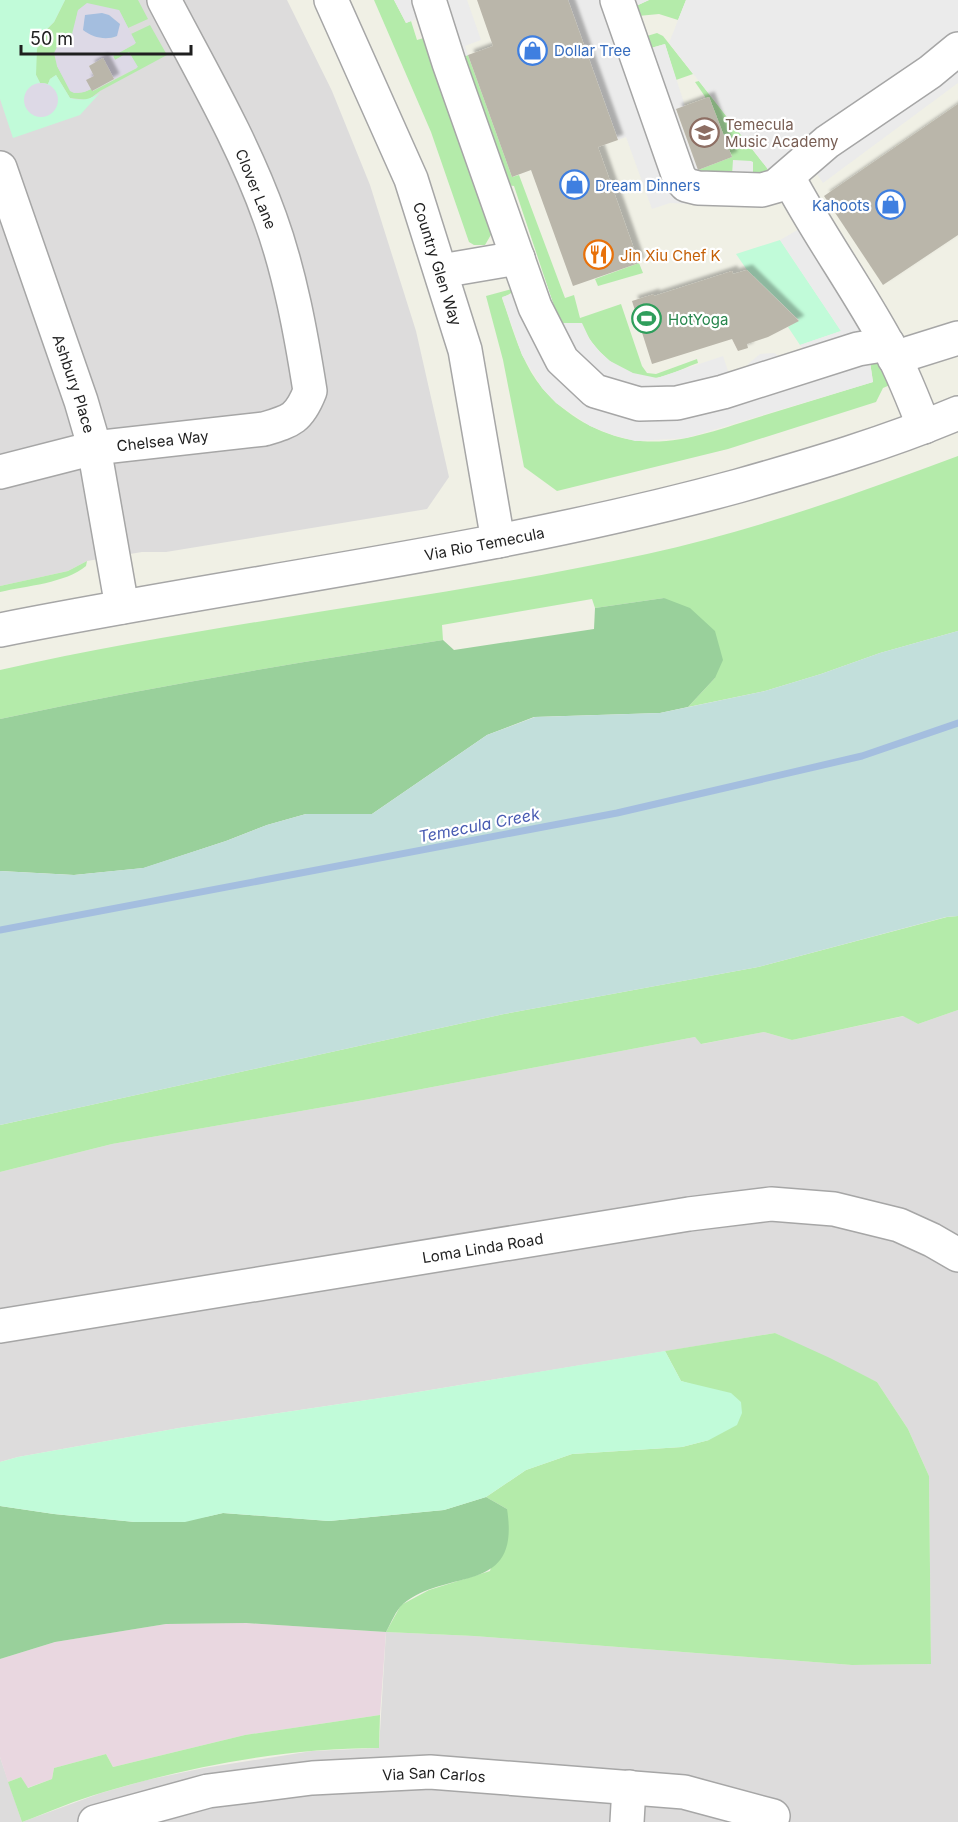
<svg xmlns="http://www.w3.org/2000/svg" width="958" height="1822" font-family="Inter,sans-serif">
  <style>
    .residential { fill: #dddcdc }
    .industrial { fill: #e9d7e0 }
    .grass { fill: #b4ebaa }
    .forest { fill: #99d09b }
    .wetland { fill: #c2dfdb }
    .park { fill: #c1fbd9 }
    .parking { fill: #ebebeb }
    .plaza { fill: #ddd9e6; fill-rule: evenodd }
    .water { fill: #a4bedf }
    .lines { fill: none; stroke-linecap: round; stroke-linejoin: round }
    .stream { stroke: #a4bedf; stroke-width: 7 }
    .building { fill: #bab6aa; filter: url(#shadow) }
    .minor-casing { stroke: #a6a6a6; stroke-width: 36 }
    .minor { stroke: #fff; stroke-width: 33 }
    .labels { text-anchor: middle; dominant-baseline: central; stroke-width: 4.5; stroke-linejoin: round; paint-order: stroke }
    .shop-label { font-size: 15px; fill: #366cbe; stroke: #fff; text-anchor: start }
    .education-label { font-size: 15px; fill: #785e54; stroke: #fff; text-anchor: start }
    .street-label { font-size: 15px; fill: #1f1f1f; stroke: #fff }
    .food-label { font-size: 15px; fill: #c56008; stroke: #fff; text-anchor: start }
    .leisure-label { font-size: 15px; fill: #27864d; stroke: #fff; text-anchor: start }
    .water-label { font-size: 16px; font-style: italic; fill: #485bb2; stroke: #fff }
  </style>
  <defs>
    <filter id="shadow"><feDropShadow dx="5.5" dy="-5.5" stdDeviation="1.5" flood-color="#0004"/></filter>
  </defs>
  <rect width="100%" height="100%" fill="#f0f0e5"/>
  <!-- residential -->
  <g class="residential">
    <path d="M0 0H287L332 91 370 185 416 331 449 477 427 509 166 552H142L87 561 68 571 0 586Z"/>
    <path d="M958 1010V1822H0V1757L22 1822 101 1793 147 1780 204 1768 312 1751 379 1748 386 1632 474 1636 852 1665 931 1664 929 1476 908 1429 877 1382 775 1333 394 1396 179 1428 18 1457 0 1462V1172L112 1144 364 1100 695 1037 702 1044 764 1032 792 1040 904 1016 918 1024Z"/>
  </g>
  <!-- industrial -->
  <path class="industrial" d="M245 1623 386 1632 380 1715 245 1735 113 1767 106 1754 54 1768 52 1779 27 1788 21 1777 8 1782 0 1757V1659L55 1642 166 1624Z"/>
  <!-- grass -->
  <g class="grass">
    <path d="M65 0H138L148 19 128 28 119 10 78 11 73 34 71 38 58 45 57 66 71 91C78 95 85 92 91 89L93 91 137 68 129 52 115 60 113 56 135 44 131 34 150 25 167 55 100 91 88 100 70 98 56 75 50 79 48 84 40 83 36 75V49L45 31 54 22Z"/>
    <path d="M374 0H394L406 23 411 21 417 40 427 37 492 233 485 245H474L469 242 431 132Z"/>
    <path d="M649 0H686L678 20 659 14 638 16 636 6Z"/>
    <path d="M657 33 663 36 693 74 676 80 665 44 651 48 647 36Z"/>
    <path d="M468 55 512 177 519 175 565 298 574 295 580 318 621 304 642 366 647 373 656 374 697 359 698 363C686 367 665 378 653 378 622 378 592 350 581 323L565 325 559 321 514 186 506 185 460 58Z"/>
    <path d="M699 81 767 168 770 174 698 175V170L732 157 709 97 706 98 695 82Z"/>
    <path d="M639 263 643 273 598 286 595 279Z"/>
    <path d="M512 289 513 292 502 298C513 329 521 363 543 389 565 415 600 435 633 440 675 447 720 429 759 417 797 405 835 394 873 382L870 362 872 361 880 363 890 385 883 388 876 402 728 449 557 491 524 467 503 360 486 296Z"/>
    <path d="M958 456V631L880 653 821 674 765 691 688 707 715 678 664 598 595 608 592 599 442 625 443 640C295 663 147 687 0 719V670C214 622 433 600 647 554 753 531 856 494 958 456Z"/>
    <path d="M87 561 86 566C66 583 26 586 0 592V586L68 571Z"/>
    <path d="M958 916V1010L918 1024 903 1016 792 1040 764 1032 701 1044 695 1037 364 1100 112 1144 0 1172V1125L504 1014 758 967 947 917Z"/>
    <path d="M775 1333 830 1358 877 1382 908 1429 929 1476 931 1664 852 1665 474 1636 386 1632 401 1605 429 1590 490 1571 507 1509 486 1497 526 1470 572 1454 682 1447 709 1440 694 1385 681 1381 665 1351Z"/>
    <path d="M380 1715 379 1748C287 1748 192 1766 104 1792 76 1800 49 1812 22 1822L8 1782 21 1777 28 1788 52 1779 54 1768 106 1754 113 1767 245 1735Z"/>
  </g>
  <!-- forest -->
  <g class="forest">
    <path d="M664 598 690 608 715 631 723 660 715 678 688 707 660 713 534 717 487 735 372 814H306L267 825 226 841 144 868 74 875 0 871V719C147 687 295 663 443 640L454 650 594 629 595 608Z"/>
    <path d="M486 1497 507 1509C521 1596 449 1567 403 1604 396 1610 391 1623 386 1632L246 1623 166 1624 55 1642 0 1659V1506L54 1514 135 1522 205 1517 223 1513 329 1521 444 1510Z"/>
  </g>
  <!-- wetland -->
  <path class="wetland" d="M958 631V916L946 917 758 967 504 1014 0 1125V871L74 875 143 868 226 841 267 825 306 814H372L487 735 535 717 660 713 765 691 821 674 880 653Z"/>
  <!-- park -->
  <g class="park">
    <path d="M0 0H65L54 22 45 31 37 49 36 75 40 83 48 84 50 79 56 75 70 98C82 101 89 100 100 93L80 115 13 138 0 99Z"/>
    <path d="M780 240 841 331 800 345 788 327 799 320 747 270 736 254Z"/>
    <path d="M665 1351 681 1381 731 1393 741 1402 742 1413 737 1425 709 1440 682 1447 572 1454 526 1470 486 1497 444 1510 329 1521 223 1513 185 1522H135L54 1514 0 1506V1462L18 1457 179 1428 394 1396Z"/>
  </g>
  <!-- parking -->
  <g class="parking">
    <path d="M394 0H467L481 40 465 46 468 55 449 63 432 13 406 23Z"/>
    <path d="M568 0H649L636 6 651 48 665 44 685 106 676 110 698 170V175H732L733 160 751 161 753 162V206L670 203 652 209 626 137 618 140Z"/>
    <path d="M686 0H958V83L823 183 815 171 776 186 767 168 669 43Z"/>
    <path d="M813 221 877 361 870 362 873 382 686 438 635 441 613 435 590 426 556 403 542 388 522 355 502 297 546 283 560 323H582L590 340 600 352 610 361 633 373 657 378 723 356 729 374 746 370 748 364 760 354 774 353 783 358 804 351 800 345 841 331 780 240Z"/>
  </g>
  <!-- plaza -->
  <g class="plaza">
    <path d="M87 3 119 10 136 43 113 56 115 60 129 52 138 67 114 79 103 58 89 66 94 76 91 89 84 92 74 93 70 91 57 66 54 53 58 45 71 38 78 10ZM109 15 120 24 114 38H101L83 30Z"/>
    <circle cx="41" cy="100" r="17"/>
  </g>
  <!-- water -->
  <path class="water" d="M102 13 109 15 120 24 117 36C105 41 92 37 83 30L85 15Z"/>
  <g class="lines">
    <!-- stream -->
    <path class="stream" d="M0 930 617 813 862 756 958 723"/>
  </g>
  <!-- building -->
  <g class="building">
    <path d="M477 0H568L618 140 598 147 639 263 573 286 531 170 512 177 468 55 493 46Z"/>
    <path d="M103 58 114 79 92 91 86 80 94 76 89 66Z"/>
    <path d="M709 97 732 157 698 170 676 109Z"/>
    <path d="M958 104V235L883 285 824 196Z"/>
    <path d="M747 270 799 321 768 337 747 344 748 348 738 351 732 339 652 364 632 301 654 294V296L732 271 733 274Z"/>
  </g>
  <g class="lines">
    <defs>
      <g id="minor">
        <path id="s1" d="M331 0 411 179 465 350 498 541"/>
        <path d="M429 0 449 63 535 307 562 360 595 391 639 404 677 403 723 392 858 349 888 344"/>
        <path d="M617 0 679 177 686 185 698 188 762 190 776 186 827 142 930 72 958 49"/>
        <path id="s2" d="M0 168 81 401 93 442 122 607"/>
        <path d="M788 177C818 234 856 286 887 343 902 370 913 399 924 427"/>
        <path d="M441 271 518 258"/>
        <path d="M894 358 958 338"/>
        <path id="s3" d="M0 472 94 448 264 429C291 421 299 419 310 391 301 334 290 273 270 218 243 142 201 71 164 0"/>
        <path id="s4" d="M0 630C246 581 496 552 738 486 812 465 887 443 958 413"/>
        <path id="s5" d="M0 1326 689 1214 771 1204 834 1209 899 1225 932 1240 958 1255"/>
        <path id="s6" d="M95 1822 208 1791 312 1778 430 1772 684 1792 773 1816"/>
        <path d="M627 1822 629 1787"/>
      </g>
    </defs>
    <!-- minor casing -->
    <use href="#minor" class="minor-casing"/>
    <!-- minor -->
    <use href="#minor" class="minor"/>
  </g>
  <!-- icons -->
  <defs>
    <symbol id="shop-ring" viewBox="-11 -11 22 22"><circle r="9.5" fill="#fff" stroke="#3f7fe0" stroke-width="1.5"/><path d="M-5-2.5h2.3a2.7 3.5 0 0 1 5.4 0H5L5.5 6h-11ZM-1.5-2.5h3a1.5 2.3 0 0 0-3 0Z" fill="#3f7fe0"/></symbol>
    <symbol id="school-ring" viewBox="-11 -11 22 22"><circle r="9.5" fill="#fff" stroke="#8d6e63" stroke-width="1.5"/><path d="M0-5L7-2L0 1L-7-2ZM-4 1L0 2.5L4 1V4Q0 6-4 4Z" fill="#8d6e63"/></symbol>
    <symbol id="restaurant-ring" viewBox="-11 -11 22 22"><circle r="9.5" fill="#fff" stroke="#e8710a" stroke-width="1.5"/><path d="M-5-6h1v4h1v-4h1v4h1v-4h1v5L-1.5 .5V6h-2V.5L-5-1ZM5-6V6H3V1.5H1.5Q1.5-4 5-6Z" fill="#e8710a"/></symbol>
    <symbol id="stadium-ring" viewBox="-11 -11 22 22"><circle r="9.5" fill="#fff" stroke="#2e9e5b" stroke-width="1.5"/><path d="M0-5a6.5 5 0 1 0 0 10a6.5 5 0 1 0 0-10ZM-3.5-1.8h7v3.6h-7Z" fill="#2e9e5b"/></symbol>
  </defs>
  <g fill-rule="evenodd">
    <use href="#shop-ring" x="516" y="34" width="33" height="33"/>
    <use href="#school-ring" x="688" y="116" width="33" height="33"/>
    <use href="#shop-ring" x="558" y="168" width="33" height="33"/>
    <use href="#shop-ring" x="874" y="188" width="33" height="33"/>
    <use href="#restaurant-ring" x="582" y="238" width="33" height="33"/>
    <use href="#stadium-ring" x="630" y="302" width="33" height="33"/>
  </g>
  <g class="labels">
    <!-- shop labels -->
    <g class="shop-label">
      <text x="554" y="50">Dollar Tree</text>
      <text x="595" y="185">Dream Dinners</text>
      <text x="870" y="205" text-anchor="end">Kahoots</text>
    </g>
    <!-- education labels -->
    <g class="education-label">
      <text x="725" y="124">Temecula<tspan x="725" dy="17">Music Academy</tspan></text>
    </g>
    <!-- street labels -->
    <g class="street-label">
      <text transform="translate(256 189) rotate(68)">Clover Lane</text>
      <text stroke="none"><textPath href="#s1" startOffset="285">Country Glen Way</textPath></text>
      <text stroke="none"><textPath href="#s2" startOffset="228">Ashbury Place</textPath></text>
      <text stroke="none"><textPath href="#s3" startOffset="166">Chelsea Way</textPath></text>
      <text stroke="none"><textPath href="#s4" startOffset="492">Via Rio Temecula</textPath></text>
      <text stroke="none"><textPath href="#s5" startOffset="489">Loma Linda Road</textPath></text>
      <text stroke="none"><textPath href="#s6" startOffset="344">Via San Carlos</textPath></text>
    </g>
    <!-- food labels -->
    <g class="food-label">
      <text x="620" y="255">Jin Xiu Chef K</text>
    </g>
    <!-- leisure labels -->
    <g class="leisure-label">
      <text x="668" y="319">HotYoga</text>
    </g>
    <!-- water labels -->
    <g class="water-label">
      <text transform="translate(479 825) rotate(-11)">Temecula Creek</text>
    </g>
  </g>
  <!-- scale -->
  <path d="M21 45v9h170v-9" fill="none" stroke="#1f1f1f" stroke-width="3"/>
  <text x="30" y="45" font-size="18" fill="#1f1f1f" stroke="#ffffff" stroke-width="4.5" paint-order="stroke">50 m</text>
</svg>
